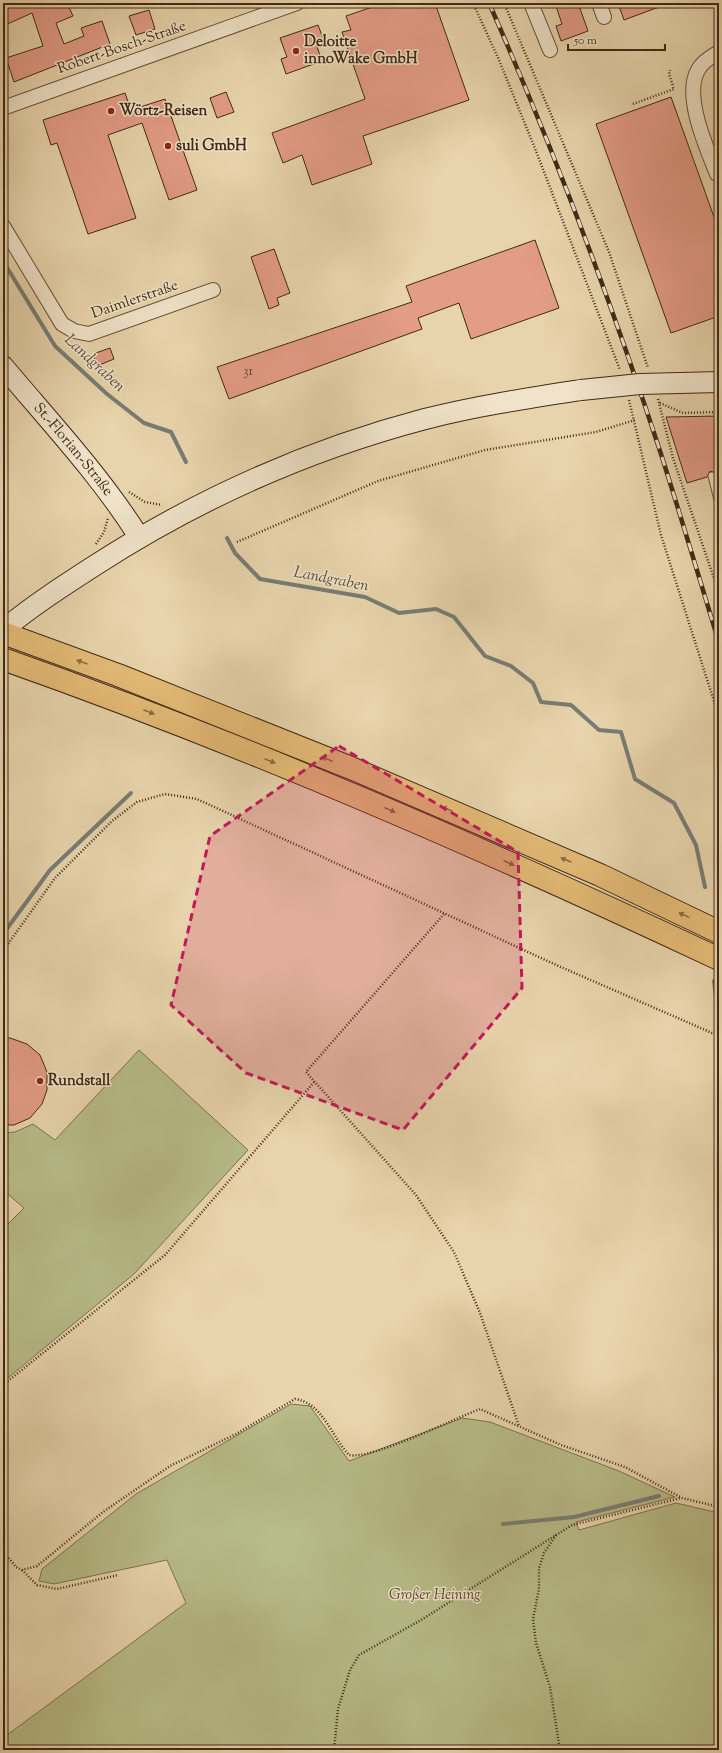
<svg xmlns="http://www.w3.org/2000/svg" width="722" height="1753" font-family="'Sorts Mill Goudy',serif">
  <style>
    .green { fill: #b7bc88; stroke: #7c734e }
    .lines { fill: none; stroke-linecap: round; stroke-linejoin: round }
    .stream { stroke: #777d75; stroke-width: 4 }
    .building { fill: #e39c86; stroke: #402a15 }
    .lane-casing { stroke: #6a543b; stroke-width: 9 }
    .street-casing { stroke: #6a543b; stroke-width: 16 }
    .secondary-casing { stroke: #402a15; stroke-width: 22 }
    .highway-casing { stroke: #402a15; stroke-width: 24 }
    .path { stroke: #402a15; stroke-width: 2.5; stroke-dasharray: 1 2; stroke-linecap: butt }
    .lane { stroke: #f0e3c9; stroke-width: 7 }
    .street { stroke: #f0e3c9; stroke-width: 14 }
    .secondary { stroke: #f0e3c9; stroke-width: 20 }
    .highway { stroke: #e4ba76; stroke-width: 22 }
    .rail-casing { stroke: #402a15; stroke-width: 4.5 }
    .rail { stroke: #f0e3c9; stroke-width: 3; stroke-dasharray: 9; stroke-linecap: butt }
    .secondary-bridge-casing { stroke: #402a15; stroke-width: 22; stroke-linecap: butt }
    .secondary-bridge { stroke: #f0e3c9; stroke-width: 20 }
    .oneway { fill: #8a6b41 }
    .marked { fill: #c2185b; fill-opacity: 0.2; stroke: #c2185b; stroke-width: 3; stroke-dasharray: 8 5; stroke-linejoin: round }
    .poi-dot { fill: #8f2418; stroke: #f0e3c9; stroke-width: 1.5 }
    .labels { text-anchor: middle; dominant-baseline: central; stroke-width: 3; stroke-linejoin: round; paint-order: stroke }
    .number-label { font-size: 13px; fill: #694631 }
    .poi-label { font-size: 15px; font-weight: bold; fill: #402a15; stroke: #f0e3c9; text-anchor: start }
    .street-label { font-size: 15px; fill: #402a15; stroke: #f0e3c9 }
    .park-label { font-size: 15px; font-style: italic; fill: #58472c; stroke: #f0e3c9 }
    .water-label { font-size: 16px; font-style: italic; fill: #574d3d; stroke: #f0e3c9 }
  </style>
  <rect width="100%" height="100%" fill="#e8d4ac"/>
  <filter id="stains"><feTurbulence type="fractalNoise" baseFrequency=".005" numOctaves="4"/><feColorMatrix values="0 0 0 0 .2 0 0 0 0 .09 0 0 0 0 .02 0 0 0 .5 -.17"/></filter>
  <radialGradient id="worn" r=".72"><stop offset=".6" stop-color="#630" stop-opacity="0"/><stop offset="1" stop-color="#630" stop-opacity=".3"/></radialGradient>
  <!-- green -->
  <g class="green">
    <path d="M139 1050 248 1150 134 1274 3 1382V1229L24 1208 3 1190V1133L15 1132 33 1124 55 1140Z"/>
    <path d="M291 1404 310 1406 349 1461 462 1418 490 1422 619 1471 675 1497 576 1522 579 1530 676 1503 719 1513V1750H3V1738L186 1603 167 1560 54 1584 39 1581 42 1569 136 1494Z"/>
  </g>
  <g class="lines">
    <!-- stream -->
    <g class="stream">
      <path d="M3 261 55 346 107 394 144 423 171 432 186 462"/>
      <path d="M227 538 235 553 260 579 365 597 399 613 436 609 454 617 485 656 511 666 533 683 541 702 571 705 599 730 621 732 635 779 674 803 696 845 705 887"/>
      <path d="M3 934 50 870 131 793"/>
      <path d="M714 981 719 1022"/>
      <path d="M503 1524 574 1517 659 1496"/>
    </g>
  </g>
  <!-- building -->
  <g class="building">
    <path d="M3 3H67L73 16 56 23 64 44 84 36 81 28 102 21 110 44 14 82 6 58 43 46 32 13 3 26Z"/>
    <path d="M384 3H435L469 100 363 136 372 164 312 185 302 155 283 163 272 133 365 99 342 32 351 30 346 16Z"/>
    <path d="M555 3H578L588 31 561 41 556 26 562 24Z"/>
    <path d="M618 3H667V4L624 20Z"/>
    <path d="M149 10 155 29 136 35 129 16Z"/>
    <path d="M318 25 324 41 316 44 322 61 286 74 281 59 287 57 280 38Z"/>
    <path d="M226 92 234 112 217 118 210 98Z"/>
    <path d="M125 93 131 110 165 99 197 190 169 200 142 123 108 135 136 218 88 234 57 143 51 145 43 120Z"/>
    <path d="M671 97 714 217 719 215V316L671 333 596 124Z"/>
    <path d="M535 240 559 308 471 339 459 303 418 318 422 329 229 399 217 367 412 302 406 286Z"/>
    <path d="M274 249 290 293 277 298 279 305 269 309 251 257Z"/>
    <path d="M110 348 114 359 97 366 93 354Z"/>
    <path d="M719 416V474L710 471 707 477 687 483 666 417Z"/>
    <path d="M3 1038H10L27 1044 40 1055 47 1072V1090L42 1104 30 1118 14 1125H3Z"/>
  </g>
  <g class="lines">
    <defs>
      <path id="lane" d="M712 476 719 504"/>
      <g id="street">
        <path d="M531 3 550 50"/>
        <path d="M599 3 604 17"/>
        <path d="M3 108 297 3"/>
        <path d="M717 174C707 149 683 96 698 70 702 62 712 56 719 52"/>
        <path d="M3 226 62 324 74 331 89 334 213 290"/>
      </g>
      <g id="secondary">
        <path id="s1" d="M3 366C50 422 100 475 139 537"/>
        <path d="M680 383 719 382"/>
        <path d="M3 630C32 606 63 586 94 566 196 500 307 450 425 419 476 406 529 398 581 390"/>
      </g>
      <g id="highway">
        <path d="M3 633 118 675 351 768 600 875 719 932"/>
        <path d="M3 659C247 745 485 849 719 959"/>
      </g>
    </defs>
    <!-- lane casing -->
    <use href="#lane" class="lane-casing"/>
    <!-- street casing -->
    <use href="#street" class="street-casing"/>
    <!-- secondary casing -->
    <use href="#secondary" class="secondary-casing"/>
    <!-- highway casing -->
    <use href="#highway" class="highway-casing"/>
    <!-- path -->
    <g class="path">
      <path d="M473 3 499 60 536 151 620 370"/>
      <path d="M504 3 609 252 648 368"/>
      <path d="M633 104 674 89 669 74 670 70"/>
      <path d="M658 399 673 458 719 593"/>
      <path d="M629 400 661 535 719 717"/>
      <path d="M660 403 683 413 719 412"/>
      <path d="M129 492 145 502 162 505"/>
      <path d="M237 542 378 481 485 450 596 432 635 420"/>
      <path d="M96 544 104 532 108 518"/>
      <path d="M444 914 306 1072 416 1195 454 1252 480 1313 519 1426"/>
      <path d="M3 951 55 878 112 821 137 802 165 794 197 799 554 964 719 1036"/>
      <path d="M3 1385 165 1255 315 1081"/>
      <path d="M556 1535 544 1553 539 1568V1589L533 1619 536 1643 550 1687 560 1750"/>
      <path d="M3 1551 16 1567 22 1570 37 1566 103 1512 170 1466 236 1434 295 1399C323 1403 331 1436 349 1455 372 1460 453 1419 480 1409L561 1445 625 1467 682 1498 719 1507"/>
      <path d="M22 1570 37 1585 57 1589 118 1575"/>
      <path d="M334 1750 338 1709 350 1670 359 1655 421 1620 572 1525 681 1498"/>
    </g>
    <!-- lane -->
    <use href="#lane" class="lane"/>
    <!-- street -->
    <use href="#street" class="street"/>
    <!-- secondary -->
    <use href="#secondary" class="secondary"/>
    <!-- highway -->
    <use href="#highway" class="highway"/>
    <defs>
      <path id="rail" d="M489 3C554 150 611 301 661 454 681 517 700 580 719 643"/>
    </defs>
    <!-- rail casing -->
    <use href="#rail" class="rail-casing"/>
    <!-- rail -->
    <use href="#rail" class="rail"/>
    <defs>
      <path id="secondary-bridge" d="M581 390 640 384 680 383"/>
    </defs>
    <!-- secondary-bridge casing -->
    <use href="#secondary-bridge" class="secondary-bridge-casing"/>
    <!-- secondary-bridge -->
    <use href="#secondary-bridge" class="secondary-bridge"/>
  </g>
  <!-- one-way arrows -->
  <defs><path id="oneway-solid" d="M-6-.8H1V-3.2L6.5 0L1 3.2V.8H-6Z"/></defs>
  <g class="oneway">
    <use href="#oneway-solid" transform="translate(82 662) rotate(-160)"/>
    <use href="#oneway-solid" transform="translate(149 712) rotate(22)"/>
    <use href="#oneway-solid" transform="translate(327 759) rotate(-158)"/>
    <use href="#oneway-solid" transform="translate(270 761) rotate(22)"/>
    <use href="#oneway-solid" transform="translate(447 809) rotate(-157)"/>
    <use href="#oneway-solid" transform="translate(390 810) rotate(24)"/>
    <use href="#oneway-solid" transform="translate(566 860) rotate(-157)"/>
    <use href="#oneway-solid" transform="translate(509 863) rotate(24)"/>
    <use href="#oneway-solid" transform="translate(684 915) rotate(-154)"/>
  </g>
  <!-- marked area -->
  <path class="marked" d="M339 746 518 852 522 988 403 1130 246 1073 171 1005 210 836Z"/>
  <!-- markers -->
  <g class="poi-dot">
    <circle cx="296" cy="51" r="4"/>
    <circle cx="111" cy="111" r="4"/>
    <circle cx="168" cy="146" r="4"/>
    <circle cx="40" cy="1081" r="4"/>
  </g>
  <g class="labels">
    <!-- number labels -->
    <g class="number-label">
      <text x="248" y="372">31</text>
    </g>
    <!-- poi labels -->
    <g class="poi-label">
      <text x="304" y="42">Deloitte<tspan x="304" dy="17">innoWake GmbH</tspan></text>
      <text x="119" y="111">Wörtz-Reisen</text>
      <text x="176" y="146">suli GmbH</text>
      <text x="48" y="1081">Rundstall</text>
    </g>
    <!-- street labels -->
    <g class="street-label">
      <text transform="translate(122 48) rotate(-19)">Robert-Bosch-Straße</text>
      <text transform="translate(135 300) rotate(-19)">Daimlerstraße</text>
      <text stroke="none"><textPath href="#s1" startOffset="109">St.-Florian-Straße</textPath></text>
    </g>
    <!-- park labels -->
    <g class="park-label">
      <text x="435" y="1595">Großer Heining</text>
    </g>
    <!-- water labels -->
    <g class="water-label">
      <text transform="translate(94 364) rotate(43)">Landgraben</text>
      <text transform="translate(331 580) rotate(11)">Landgraben</text>
    </g>
  </g>
  <!-- margin -->
  <rect width="722" height="1753" fill="none" stroke="#e8d4ac" stroke-width="16"/>
  <rect x="4" y="4" width="714" height="1745" fill="none" stroke="#402a15" stroke-width="2"/>
  <rect x="8" y="8" width="706" height="1737" fill="none" stroke="#402a15"/>
  <!-- scale -->
  <path d="M568 44v6h97v-6" fill="none" stroke="#402a15" stroke-width="2"/>
  <text x="574" y="44" font-size="12" fill="#402a15" stroke="#f0e3c9" stroke-width="3" paint-order="stroke">50 m</text>
  <rect width="100%" height="100%" filter="url(#stains)"/>
  <rect width="100%" height="100%" fill="url(#worn)"/>
</svg>
